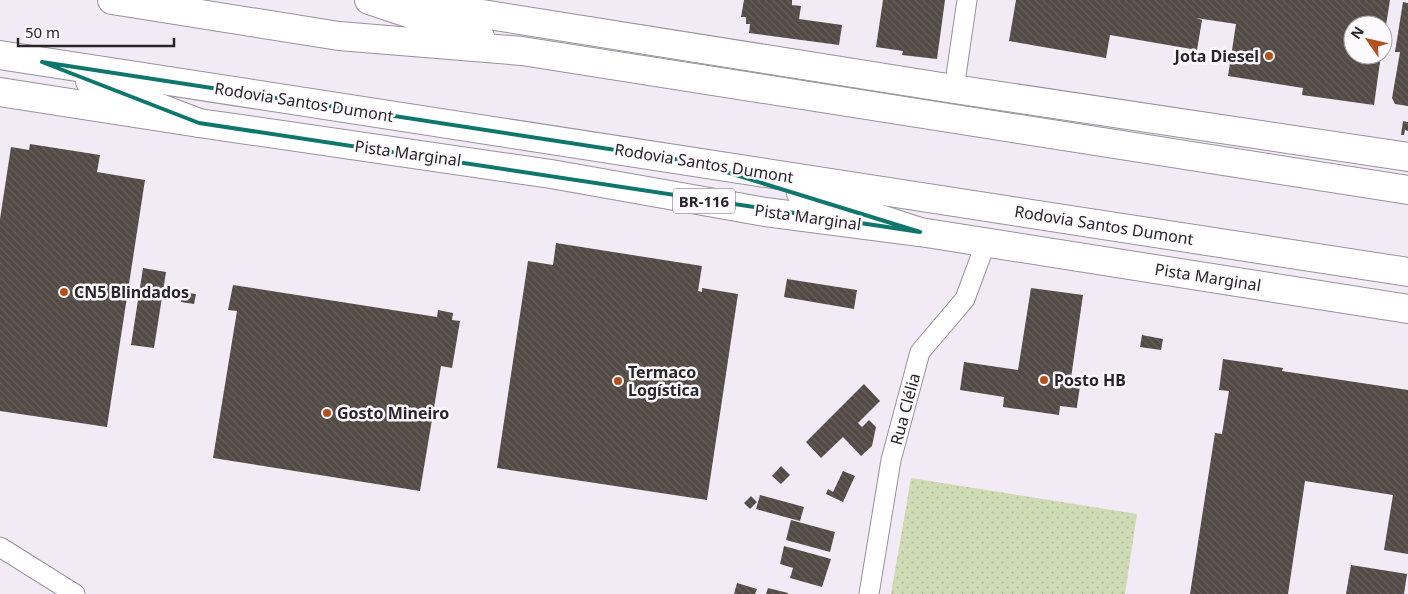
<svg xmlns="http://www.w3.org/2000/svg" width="1408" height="594" font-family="'Noto Sans',sans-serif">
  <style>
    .grass { fill: url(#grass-dots) }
    .building { fill: url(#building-back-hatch) }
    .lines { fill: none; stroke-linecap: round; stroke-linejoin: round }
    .street-casing { stroke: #97919a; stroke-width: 21 }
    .primary-casing { stroke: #97919a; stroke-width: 30 }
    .highway-casing { stroke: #97919a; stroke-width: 30 }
    .street { stroke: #fff; stroke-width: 19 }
    .primary { stroke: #fff; stroke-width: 28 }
    .highway { stroke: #fff; stroke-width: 28 }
    .marked { fill: none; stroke: #0f766e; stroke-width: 4; stroke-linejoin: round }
    .poi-dot { fill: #b4501f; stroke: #fdfafe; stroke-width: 2 }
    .labels { text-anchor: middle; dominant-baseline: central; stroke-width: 5; stroke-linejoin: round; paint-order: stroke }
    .shield { fill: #fdfafe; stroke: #686569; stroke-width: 1 }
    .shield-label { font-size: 15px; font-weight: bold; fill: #282529 }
    .poi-label { font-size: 16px; font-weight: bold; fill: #282529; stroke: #fdfafe; text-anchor: start }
    .street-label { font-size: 16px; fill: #282529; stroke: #fdfafe }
  </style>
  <defs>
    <pattern id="grass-dots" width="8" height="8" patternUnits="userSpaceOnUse" patternTransform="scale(1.25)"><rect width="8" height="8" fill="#cfdbb4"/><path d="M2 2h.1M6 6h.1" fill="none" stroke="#b2bc9b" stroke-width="1.8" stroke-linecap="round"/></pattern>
    <pattern id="building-back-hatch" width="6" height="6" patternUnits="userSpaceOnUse" patternTransform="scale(1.25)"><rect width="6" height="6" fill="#534945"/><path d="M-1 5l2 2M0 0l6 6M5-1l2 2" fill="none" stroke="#68605d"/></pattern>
  </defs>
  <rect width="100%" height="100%" fill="#f2ebf5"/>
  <!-- grass -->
  <path class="grass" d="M911 478 1137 514 1125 594H891Z"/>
  <!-- building -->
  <g class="building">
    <path d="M744 0H792V5L801 6 799 19 842 25 839 45 749 33 750 24H746V17H741Z"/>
    <path d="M883 0H945L937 59 902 55 903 51 876 47Z"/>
    <path d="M1016 0H1390L1384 38 1383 25H1353V55H1381L1374 105 1302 95 1303 88 1228 76 1236 24 1196 18 1202 20 1197 50 1110 35 1106 58 1009 41Z"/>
    <path d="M1403 2 1408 3V106L1395 104 1392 98 1400 52H1395Z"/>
    <path d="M1403 121 1408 122V131L1405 130 1404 135H1401Z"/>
    <path d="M30 144 100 155 97 172 145 180 107 427 0 411V219L11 147 29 150Z"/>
    <path d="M556 243 702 266 698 291 702 292V288L738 294 707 500 497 468 528 261 553 265Z"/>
    <path d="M143 268 166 272 154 348 131 345Z"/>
    <path d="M787 279 857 290 854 309 784 297Z"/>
    <path d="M233 285 437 317 438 310 453 313 452 320 460 321 452 368 441 366 420 491 213 458 237 311 228 310Z"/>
    <path d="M1031 288 1083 295 1071 378 1081 380 1077 406V408L1060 406 1059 415 1003 407 1004 397 960 390 964 362 1018 370Z"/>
    <path d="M187 293 196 294 194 304 181 302 182 296 186 297Z"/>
    <path d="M1142 335 1163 339 1161 350 1140 347Z"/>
    <path d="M1223 359 1283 368 1282 371 1408 390V554L1384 550 1393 495 1305 481 1288 594H1190L1215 433 1222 434 1229 391 1219 390Z"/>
    <path d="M864 384 880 401 858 423 862 427 869 420 876 427 872 446 861 456 843 437 821 458 806 442Z"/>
    <path d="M781 466 790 475 781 484 772 476Z"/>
    <path d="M843 471 855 476 843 502 826 494 828 489 833 492Z"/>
    <path d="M760 495 804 507 800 521 756 509Z"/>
    <path d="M751 496 757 502 750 509 744 503Z"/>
    <path d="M791 520 835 532 830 552 786 540Z"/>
    <path d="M784 546 831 559 822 587 790 578 793 568 780 564Z"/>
    <path d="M1351 565 1407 574 1404 594H1346Z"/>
    <path d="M737 583 757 589 755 594H734Z"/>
    <path d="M768 588 788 593V594H766Z"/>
  </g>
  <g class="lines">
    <defs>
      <g id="street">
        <path d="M954 89 967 0"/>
        <path d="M0 547 75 594"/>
        <path d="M869 594 891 460 920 352 965 299 986 242"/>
      </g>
      <g id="primary">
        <path d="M394 0 954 89 1408 157"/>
        <path d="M0 92 199 123 551 174 765 212 920 232 1408 309"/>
      </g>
      <g id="highway">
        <path d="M112 0 339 36 522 51 1408 190"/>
        <path d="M369 0 480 37"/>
        <path d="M0 55 1408 272"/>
        <path d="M90 81 199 123"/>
        <path d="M801 193 920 232"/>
      </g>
    </defs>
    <!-- street casing -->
    <use href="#street" class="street-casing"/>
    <!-- primary casing -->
    <use href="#primary" class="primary-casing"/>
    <!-- highway casing -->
    <use href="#highway" class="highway-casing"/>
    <!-- street -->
    <use href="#street" class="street"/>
    <!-- primary -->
    <use href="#primary" class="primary"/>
    <!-- highway -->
    <use href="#highway" class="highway"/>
  </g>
  <!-- marked area -->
  <path class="marked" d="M42 62 694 162 920 232 199 123Z"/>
  <!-- markers -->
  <g class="poi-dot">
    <circle cx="1269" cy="56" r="5"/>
    <circle cx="64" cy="292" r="5"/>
    <circle cx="1044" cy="380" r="5"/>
    <circle cx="618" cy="381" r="5"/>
    <circle cx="327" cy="413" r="5"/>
  </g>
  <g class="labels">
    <!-- shield labels -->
    <rect class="shield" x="673" y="188.5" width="62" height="25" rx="4"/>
    <g class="shield-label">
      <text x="704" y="201">BR-116</text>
    </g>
    <!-- poi labels -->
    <g class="poi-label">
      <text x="1259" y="56" text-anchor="end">Jota Diesel</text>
      <text x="74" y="292">CN5 Blindados</text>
      <text x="628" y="372">Termaco<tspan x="628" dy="18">Logística</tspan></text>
      <text x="1054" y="380">Posto HB</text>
      <text x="337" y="413">Gosto Mineiro</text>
    </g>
    <!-- street labels -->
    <g class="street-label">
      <text transform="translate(304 102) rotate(9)">Rodovia Santos Dumont</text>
      <text transform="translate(408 153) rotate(8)">Pista Marginal</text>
      <text transform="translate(704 163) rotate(9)">Rodovia Santos Dumont</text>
      <text transform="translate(808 217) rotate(8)">Pista Marginal</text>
      <text transform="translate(1104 225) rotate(9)">Rodovia Santos Dumont</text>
      <text transform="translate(1208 277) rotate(9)">Pista Marginal</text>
      <text transform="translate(905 409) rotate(-75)">Rua Clélia</text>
    </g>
  </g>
  <!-- north arrow -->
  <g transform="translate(1368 40) rotate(304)"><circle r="24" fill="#fdfafe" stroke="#a8a5a9"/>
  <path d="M0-4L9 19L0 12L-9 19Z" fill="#b4501f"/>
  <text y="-8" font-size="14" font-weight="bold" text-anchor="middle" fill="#282529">N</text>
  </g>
  <!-- scale -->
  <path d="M18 38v8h156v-8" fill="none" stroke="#282529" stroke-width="2.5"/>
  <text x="25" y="38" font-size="15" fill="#282529" stroke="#fdfafe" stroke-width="4" paint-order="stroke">50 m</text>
</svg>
